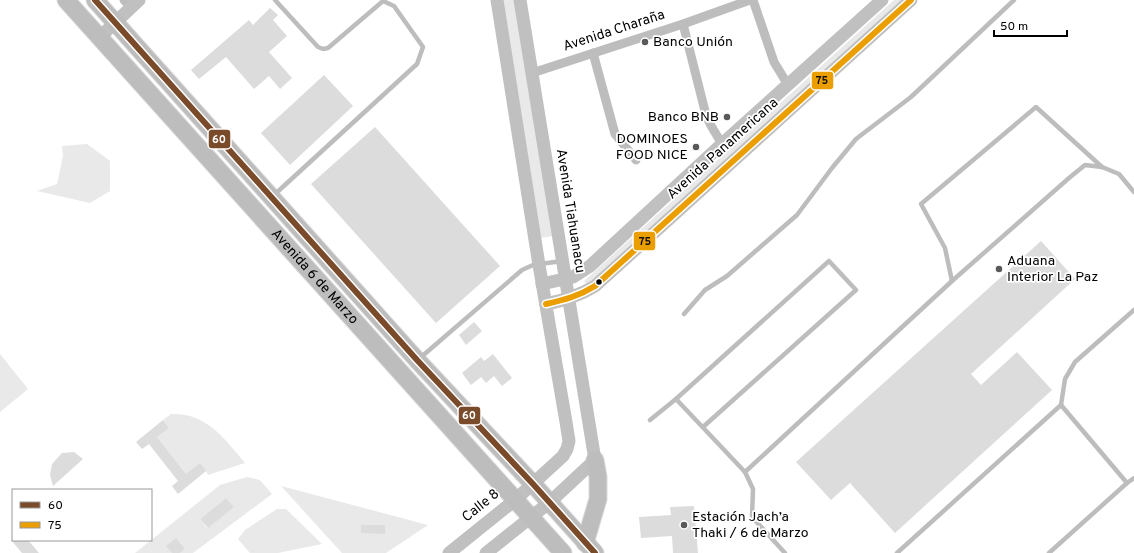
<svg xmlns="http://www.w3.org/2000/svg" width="1134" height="553" font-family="Overpass,sans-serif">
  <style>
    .green { fill: #e9e9e9; fill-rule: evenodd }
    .building { fill: #dcdcdc }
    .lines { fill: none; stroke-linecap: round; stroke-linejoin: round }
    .highway-casing { stroke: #dbdbdb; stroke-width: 19 }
    .lane { stroke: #bdbdbd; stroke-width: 4.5 }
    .street { stroke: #bdbdbd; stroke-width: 9 }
    .secondary { stroke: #c0c0c0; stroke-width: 13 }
    .highway { stroke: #bdbdbd; stroke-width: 17 }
    .bus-1-casing { stroke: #fff; stroke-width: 9 }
    .bus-2-casing { stroke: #fff; stroke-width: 9 }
    .bus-1 { stroke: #7a4b2a; stroke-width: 6 }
    .bus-2 { stroke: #eb9e00; stroke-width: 6 }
    .poi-dot { fill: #595959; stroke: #fff; stroke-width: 1.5 }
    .bus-dot { fill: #000; stroke: #fff; stroke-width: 1.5 }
    .labels { text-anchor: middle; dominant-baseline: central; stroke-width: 3.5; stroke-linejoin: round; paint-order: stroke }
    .street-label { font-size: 14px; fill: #000; stroke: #fff }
    .poi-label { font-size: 14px; fill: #000; stroke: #fff; text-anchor: start }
    .line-badge { stroke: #fff; stroke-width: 1.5 }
    .badge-label { font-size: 11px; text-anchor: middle; font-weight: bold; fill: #fff }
    .pale-badge-label { font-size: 11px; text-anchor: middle; font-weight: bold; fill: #111 }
  </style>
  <rect width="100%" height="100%" fill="#fff"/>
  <!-- green -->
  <g class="green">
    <path d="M503 0H515L553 236 541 238Z"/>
    <path d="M894 0H903L589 286 584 281Z"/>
    <path d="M87 144 110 161V191L90 203 37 191 57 184 63 156 62 146Z"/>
    <path d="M0 354 28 389 0 412Z"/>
    <path d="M171 414C206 412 225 439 245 463L208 475 206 471 186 474 157 437 169 428 163 420Z"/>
    <path d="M247 477 260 480 272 494 193 553H180L185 549 172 553H135L220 485ZM226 498 234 507 207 528 200 519Z"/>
    <path d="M281 486 428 525 386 553H342Z"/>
    <path d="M277 509H286L322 544 278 553H250L238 539 245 530Z"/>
  </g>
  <!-- building -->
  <g class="building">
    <path d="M270 8 278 15 273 20 287 36 269 52 292 78 280 89 269 76 254 89 226 57 199 79 191 70 249 20 253 25Z"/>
    <path d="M324 75 353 106 290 165 261 133Z"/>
    <path d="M375 127 500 266 436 323 311 184Z"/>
    <path d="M1041 241 1075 279 971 374 981 385 1017 352 1052 390 895 533 850 483 831 500 796 462Z"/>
    <path d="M474 322 482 331 466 345 459 335Z"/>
    <path d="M493 354 512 378 502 386 494 376 486 383 481 377 471 385 462 373 481 357 484 361Z"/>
    <path d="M163 420 169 428 157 437 186 474 200 463 206 471 178 494 172 486 178 481 149 444 142 449 136 442Z"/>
    <path d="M74 452 83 459 53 486 50 475 52 464 62 453Z"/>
    <path d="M226 498 234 507 208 528 200 519Z"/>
    <path d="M694 506 698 553H673L672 536 641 538 639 517 671 515 670 507Z"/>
    <path d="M361 525H385V534L361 533Z"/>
    <path d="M176 538 185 549 180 553H172L166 546Z"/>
    <path d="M11 540H28L39 553H22Z"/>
  </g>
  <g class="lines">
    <defs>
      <g id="highway">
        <path id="s1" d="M66 0 563 553"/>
        <path d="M95 0 417 360 533 484 595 553"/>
        <path d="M585 543 598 499V477L595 460"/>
      </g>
    </defs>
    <!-- highway casing -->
    <use href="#highway" class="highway-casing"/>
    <!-- lane -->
    <g class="lane">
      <path d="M274 195 417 64 423 47 394 6 383 1 328 48 323 49 318 47 275 0"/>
      <path d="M952 281 945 248 921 204 1036 107 1102 167"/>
      <path d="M684 314 705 290 727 276 797 215 832 168 856 139 911 97 1014 0"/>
      <path d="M420 358 522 270 533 265 562 261"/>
      <path d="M676 399 745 472 753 489 752 517 785 553"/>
      <path d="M1061 405 1127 483"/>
      <path d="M650 420 676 399 829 261 856 290 703 427"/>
      <path d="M745 472 952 281 1069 178 1085 165 1102 167 1119 174 1134 192"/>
      <path d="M897 553 1061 405 1065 379 1075 362 1134 310"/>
      <path d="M1049 553 1127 483 1134 478"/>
    </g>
    <!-- street -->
    <g class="street">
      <path d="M124 0 131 7"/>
      <path d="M753 0 774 62 788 85"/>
      <path d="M683 24 706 115 710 124 722 144"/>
      <path d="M593 53 615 134 636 160"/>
      <path d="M532 73 683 24 750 0"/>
    </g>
    <!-- secondary -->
    <g class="secondary">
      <path d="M100 37 139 0"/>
      <path d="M542 284 573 277 590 266 722 144 882 0"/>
      <path d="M546 304C564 300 579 296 595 286L911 0"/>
      <path d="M449 553 515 500 563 456 567 449 569 441 566 422 539 265 497 0"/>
      <path d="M486 553 550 502 595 460 520 0"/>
    </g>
    <!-- highway -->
    <use href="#highway" class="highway"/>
    <defs>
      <path id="bus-1" d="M95 0 417 360 533 484 595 553"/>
      <path id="bus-2" d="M546 304C564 300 579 296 595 286L911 0"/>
    </defs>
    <!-- bus-1 casing -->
    <use href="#bus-1" class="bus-1-casing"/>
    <!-- bus-2 casing -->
    <use href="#bus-2" class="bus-2-casing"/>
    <!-- bus-1 -->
    <use href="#bus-1" class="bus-1"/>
    <!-- bus-2 -->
    <use href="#bus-2" class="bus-2"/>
  </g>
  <!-- markers -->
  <g class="poi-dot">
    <circle cx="645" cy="42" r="4"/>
    <circle cx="727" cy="117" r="4"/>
    <circle cx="696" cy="147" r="4"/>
    <circle cx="999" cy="269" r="4"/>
    <circle cx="684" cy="525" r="4"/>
  </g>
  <circle class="bus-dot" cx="599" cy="282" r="3.5"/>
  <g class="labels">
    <!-- street labels -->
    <g class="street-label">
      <text transform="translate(614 31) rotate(-18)">Avenida Charaña</text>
      <text transform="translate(723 149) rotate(-42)">Avenida Panamericana</text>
      <text transform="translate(570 211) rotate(81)">Avenida Tiahuanacu</text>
      <text stroke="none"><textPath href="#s1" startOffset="372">Avenida 6 de Marzo</textPath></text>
      <text transform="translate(481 506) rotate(-39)">Calle 8</text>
    </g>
    <!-- poi labels -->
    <g class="poi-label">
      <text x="653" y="42">Banco Unión</text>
      <text x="719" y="117" text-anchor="end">Banco BNB</text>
      <text x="688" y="139" text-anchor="end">DOMINOES<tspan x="688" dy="16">FOOD NICE</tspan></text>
      <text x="1007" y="261">Aduana<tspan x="1007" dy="16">Interior La Paz</tspan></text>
      <text x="692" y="517">Estación Jach’a<tspan x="692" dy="16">Thaki / 6 de Marzo</tspan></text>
    </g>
  </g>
  <g class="line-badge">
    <rect x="811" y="71" width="23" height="19" rx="4" fill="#eb9e00"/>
    <rect x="208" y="129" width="23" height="20" rx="4" fill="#7a4b2a"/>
    <rect x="633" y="231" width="23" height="20" rx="4" fill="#eb9e00"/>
    <rect x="458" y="406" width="23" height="19" rx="4" fill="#7a4b2a"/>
  </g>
  <g class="badge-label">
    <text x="219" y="143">60</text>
    <text x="469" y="419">60</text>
  </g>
  <g class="pale-badge-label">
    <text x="822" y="84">75</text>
    <text x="645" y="245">75</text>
  </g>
  <!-- legend -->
  <rect x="12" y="489" width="140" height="52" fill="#ffffff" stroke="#999999"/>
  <rect x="20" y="502" width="20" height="6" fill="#7a4b2a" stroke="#999999"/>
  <text x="48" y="509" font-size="12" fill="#000000">60</text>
  <rect x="20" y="522" width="20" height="6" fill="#eb9e00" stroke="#999999"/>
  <text x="48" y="529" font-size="12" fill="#000000">75</text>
  <!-- scale -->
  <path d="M994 30v6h73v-6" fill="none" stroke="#000000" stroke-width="2"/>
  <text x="1000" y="30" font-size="12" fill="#000000" stroke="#ffffff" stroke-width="3" paint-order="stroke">50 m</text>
</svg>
